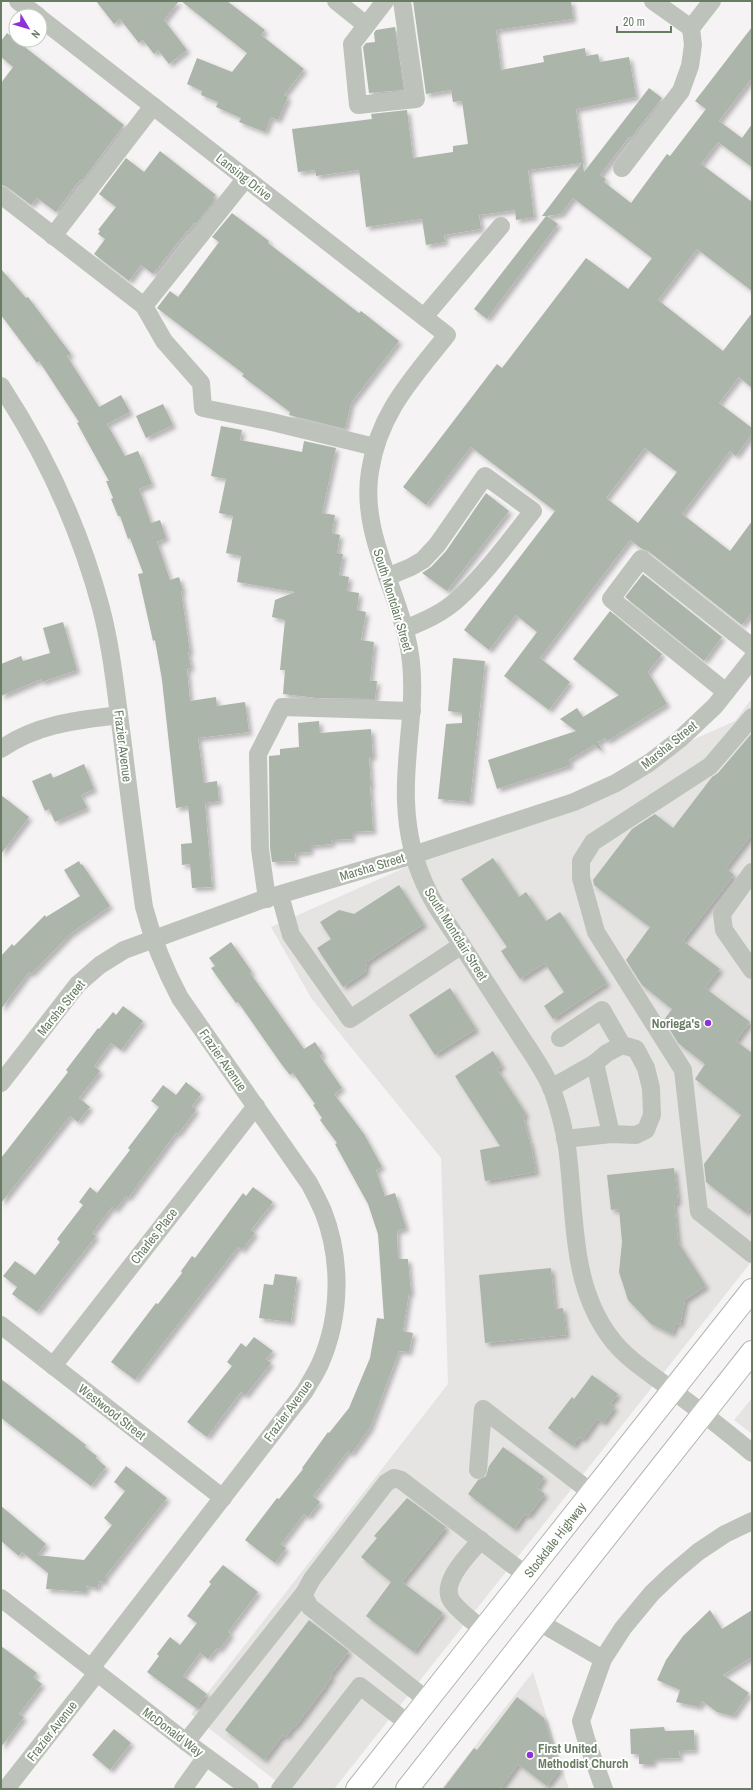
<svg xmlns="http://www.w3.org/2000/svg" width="753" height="1790" font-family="'Archivo Narrow',sans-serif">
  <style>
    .built { fill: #e5e4e3 }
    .building { fill: #acb5a9; fill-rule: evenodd; filter: url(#shadow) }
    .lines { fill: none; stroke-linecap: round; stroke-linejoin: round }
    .major-casing { stroke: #afb6ad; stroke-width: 24 }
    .minor { stroke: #bdc3bb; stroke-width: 18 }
    .major { stroke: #fff; stroke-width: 22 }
    .poi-dot { fill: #8e31d8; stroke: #fff; stroke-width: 1.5 }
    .labels { text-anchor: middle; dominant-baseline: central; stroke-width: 4; stroke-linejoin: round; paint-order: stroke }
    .street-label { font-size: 13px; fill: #687c63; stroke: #fff }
    .poi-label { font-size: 13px; font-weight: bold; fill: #687c63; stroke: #fff; text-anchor: end }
  </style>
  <defs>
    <filter id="shadow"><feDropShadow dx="3.5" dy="3.5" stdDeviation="2" flood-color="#0004"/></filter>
  </defs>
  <rect width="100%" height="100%" fill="#f6f3f5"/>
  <!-- built -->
  <g class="built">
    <path d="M752 698V1261L334 1789H286L191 1714 448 1384 441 1158 311 998 271 927 735 721Z"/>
    <path d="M752 1398V1434L734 1420Z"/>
    <path d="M533 1672 569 1789H441Z"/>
  </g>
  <!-- building -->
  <g class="building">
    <path d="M96 1H179L164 20 187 50 169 64 158 50 154 54 143 40 139 43 120 19 114 24Z"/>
    <path d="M181 1H227L265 30 261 35 304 69 284 95 288 97 278 120 271 117 265 132 239 122 241 118 216 107 218 102 201 95 202 91 187 84 197 58 232 72 247 53Z"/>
    <path d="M413 1H571L573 19 496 30 501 70 544 62 543 56 585 48 586 56 598 54 600 62 629 57 636 97 576 109 584 172 649 88 662 98 631 138 629 137 600 175 606 179 604 182 631 203 667 154 670 156 706 109 695 101 752 27V78L719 121 742 138 752 124V167L718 142 701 164 752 202V291L697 249 658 300 723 351 752 313V388L739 377 719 403 752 428V434L736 456 730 451 682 514 730 551 752 521V612L742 625 648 551 642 549 630 540 540 658 570 682 549 710 504 676 537 632 516 615 489 650 464 630 555 511 471 447 426 505 403 487 497 364 502 368 586 258 628 289 652 258 573 198 561 214 547 216 558 224 487 319 474 309 546 216H542L582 163 528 170 534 217 516 220 515 210 479 215 481 229 444 235 445 242 426 245 422 219 366 227 359 170 316 176 315 170 298 172 292 129 372 119 371 114 407 110 413 158 453 152V146L468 144 462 101 453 102 451 90 426 94ZM645 448 677 472 638 523 606 498Z"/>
    <path d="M395 27 404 90 369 93 363 47 366 43 375 42 374 33 376 30Z"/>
    <path d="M7 33 124 125 82 181 80 180 56 212 37 198 31 205 7 187 1 185V83L13 67 1 57V41Z"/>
    <path d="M160 151 216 195 213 198 215 200 196 224 194 223 188 232 187 231 153 274 141 265 129 281 94 254 105 239 98 234 100 231 98 230 116 207 99 194 126 158 144 172Z"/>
    <path d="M232 213 269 241 268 243 359 313 361 311 399 341 351 403 345 429 289 415 290 412 242 376 244 374 157 308 170 291 178 297 219 242 212 237Z"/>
    <path d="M1 269 26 298 28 297 71 354 67 356 99 407 121 395 130 412 107 424 125 456 138 451 152 484 139 489 151 523 160 520 166 538 157 542 170 580 179 577 183 591H181L190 652H188L191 668 187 669 190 701 216 697 217 706 245 702 249 732 198 738 204 783 217 781 219 801 205 803 212 887 192 888 190 864 182 865 181 844 192 843 188 806 176 808 162 680 155 640 153 641 138 574 143 573 130 538 128 539 120 516H118L111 499 113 498 106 481H109L77 423 79 422 39 361 37 363 1 315Z"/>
    <path d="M163 404 173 425 146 438 136 416Z"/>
    <path d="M221 426 242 430 240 440 302 452 304 441 336 448 322 513 335 515 332 533 340 535 337 553 343 554 339 575 349 577 347 591 359 593 357 610 366 612 361 640 374 642 370 681H377L375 699 317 698 283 694 285 670H280L285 620 272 617 275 600 295 592 237 582 241 556 226 553 233 516 219 513 226 479 211 476Z"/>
    <path d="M486 493 509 511 447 591 422 573 431 567 446 551Z"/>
    <path d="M643 574 722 637 704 661 625 597Z"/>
    <path d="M610 611 662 654 648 672 667 704 607 741 605 738 598 742 602 751 594 745 569 760 571 765 497 789 488 760 576 731 560 719 577 708 583 717 619 695 573 659Z"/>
    <path d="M63 622 77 670 42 682 41 679 1 696V664L21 656 23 661 50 653 43 628Z"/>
    <path d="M453 658 485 661 470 802 438 799 446 724 462 723V713L448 711Z"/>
    <path d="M319 721 320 733 371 729 373 757H369L371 785 370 786 373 831 352 832V839L331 840 332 844 310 846V852L295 853 296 861 272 862 270 848 269 756 280 755V749L299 747 298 723Z"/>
    <path d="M752 733V834L726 868 734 875 683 941 720 969 705 988 750 1022 736 1041 752 1053V1206L746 1213 706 1182 704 1164 741 1115 695 1079 705 1064 678 1043 664 1020 672 1009 642 985 626 960 650 927 594 885 593 880 632 829 655 814 673 828 712 777 718 773Z"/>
    <path d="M84 764 94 789 81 795 87 808 55 822 49 809 45 811 32 781 51 773 53 778Z"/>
    <path d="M1 795 29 817 1 854Z"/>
    <path d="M493 858 519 897 526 892 546 921 560 912 607 983 553 1019 544 1006 564 992 545 963 520 979 501 951 507 947 461 879Z"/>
    <path d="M79 861 81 865 82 864 110 906 70 934 31 974 29 972 1 1009V956L12 944 14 946 45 915 46 917 80 896 64 870Z"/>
    <path d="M399 885 424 924 367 962 365 972 343 987 317 948 331 939 320 922 339 910 354 914Z"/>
    <path d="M231 942 252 972 250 973 304 1049 315 1042 323 1054 320 1056 342 1088 334 1094 364 1134 382 1167 376 1170 385 1196 395 1193 406 1228 397 1231 398 1259H408L411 1293H409L403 1331 413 1333 409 1352 399 1351 370 1428 351 1454 348 1451 313 1496 320 1502 308 1517 304 1514 281 1544 286 1548 275 1563 245 1540 277 1498 279 1499 303 1469 302 1468 328 1432 329 1433 349 1408 370 1358 377 1318 384 1319 380 1262 378 1234 368 1204 335 1144 337 1143 320 1120 322 1118 313 1105 315 1104 293 1073 290 1075 282 1065 238 1002 236 1003 211 968 215 966 209 958Z"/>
    <path d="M450 988 476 1029 435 1055 409 1015Z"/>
    <path d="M123 1006 143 1021 121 1050 111 1043 94 1066 100 1071 79 1098 90 1107 78 1122 70 1116 1 1203V1158L68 1072 66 1070 98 1028 99 1029 113 1012 116 1015Z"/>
    <path d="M493 1051 502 1066 497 1069 526 1114 523 1116 529 1141H530L536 1172 485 1181 480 1150 500 1146 455 1076Z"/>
    <path d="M186 1082 201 1094 192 1106 196 1110 178 1134 176 1133 128 1198 126 1196 115 1210 112 1207 92 1233 96 1236 37 1312 12 1294 17 1287 3 1276 15 1261 35 1275 60 1242 57 1239 83 1205 79 1202 90 1187 97 1193 130 1150 128 1148 159 1107 151 1101 163 1085 176 1095Z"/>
    <path d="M674 1168 678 1202 674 1203 678 1242 706 1286 685 1300 680 1325 676 1323 672 1334 651 1324 628 1300 619 1272 622 1242 619 1209 611 1210 607 1175Z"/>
    <path d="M253 1187 273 1202 251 1230 255 1233 242 1250 238 1247 135 1380 111 1362 156 1303 158 1304 182 1273 181 1271 192 1256 195 1258 243 1193 246 1196Z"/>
    <path d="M551 1268 555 1309 563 1308 566 1335 485 1343 479 1275Z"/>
    <path d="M275 1274 297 1277 291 1322 259 1318 264 1284 273 1285Z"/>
    <path d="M254 1337 273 1351 266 1359 271 1363 245 1396 241 1392 207 1437 187 1422 232 1366 227 1362 241 1343 246 1347Z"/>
    <path d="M592 1375 618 1394 610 1404 615 1407 603 1423 597 1419 583 1439 580 1437 573 1446 548 1428 572 1397 574 1399Z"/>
    <path d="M1 1379 86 1445 85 1447 97 1456 96 1458 106 1467 91 1486 1 1418Z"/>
    <path d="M503 1447 544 1477 537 1488 545 1494 528 1516 525 1514 514 1529 468 1494 478 1480 486 1476 489 1466Z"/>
    <path d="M126 1466 167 1498 105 1577V1582L99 1581 98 1588 86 1586V1592L46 1589 48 1573 22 1552 19 1556 1 1541V1506L46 1544 37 1555 84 1560 112 1525 104 1518 125 1491 114 1482Z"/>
    <path d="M407 1498 446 1527 402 1582 443 1613 414 1652 366 1616 391 1582 361 1557 377 1538 374 1536Z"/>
    <path d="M223 1565 258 1592 228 1632 231 1634 219 1650 217 1648 208 1659 200 1653 183 1676 207 1694 196 1708 147 1672 159 1656 157 1654 170 1637 180 1645 197 1623 187 1616 211 1584 209 1582Z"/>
    <path d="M710 1610 722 1629 752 1610V1657L723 1675 749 1693 733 1716 717 1712 702 1701 699 1707 676 1702 680 1690 657 1680 666 1660 683 1636Z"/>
    <path d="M309 1620 349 1651 330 1676 332 1677 325 1686H326L295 1727 294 1726 286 1737 283 1735 264 1760 225 1730Z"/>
    <path d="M1 1646 37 1673 33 1677 42 1684 19 1714 24 1717 1 1747Z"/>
    <path d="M517 1697 544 1718 559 1770 547 1786 518 1764 500 1789H443L474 1748 477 1750Z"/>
    <path d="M664 1727 665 1731 694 1730 695 1750 679 1751 680 1758 653 1759V1764H639V1754H631L630 1729Z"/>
    <path d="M114 1729 131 1743 110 1770 92 1755Z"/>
  </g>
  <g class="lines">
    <defs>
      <g id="major">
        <path d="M357 1789 752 1290"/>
        <path d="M407 1789 752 1352"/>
      </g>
    </defs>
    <!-- major casing -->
    <use href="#major" class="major-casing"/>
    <!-- minor -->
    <g class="minor">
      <path d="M18 1 38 16"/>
      <path d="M336 1 366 25"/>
      <path d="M385 1 352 44 358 105 416 99 402 1"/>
      <path d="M653 1 691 28"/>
      <path d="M40 18 447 335C412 379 379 413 370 471 359 538 404 597 411 662 416 709 404 755 406 801 407 833 414 864 429 893 437 910 449 925 459 941 480 973 500 1005 521 1037 532 1054 546 1073 553 1092 559 1109 564 1129 567 1147 576 1211 569 1282 610 1337 626 1359 650 1373 672 1390 699 1410 726 1431 752 1453"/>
      <path d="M691 28 712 1"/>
      <path d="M622 168 681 91 690 66 693 45 691 28"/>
      <path d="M246 178 144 306 164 341 201 383 203 408 268 421 375 447"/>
      <path d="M1 195 144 306"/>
      <path d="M53 236 153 106"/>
      <path d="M424 317 501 226"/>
      <path d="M1 386C46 455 80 529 101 608 112 650 116 694 122 737 129 794 136 850 144 907 153 941 164 968 180 998L309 1183C314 1192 319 1202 323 1211 342 1259 341 1317 320 1364 316 1373 310 1382 305 1391L91 1668"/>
      <path d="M387 577 411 567 423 560 437 545 485 476 533 511C509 541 486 573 458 599 443 613 424 621 405 629"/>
      <path d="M726 692 611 599 641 559 752 647"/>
      <path d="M752 717 710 766 593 842 581 861V878L596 932 683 1070 699 1212 752 1254"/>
      <path d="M1 749C36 724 78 720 119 715"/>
      <path d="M752 872 722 914 724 930 752 970"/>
      <path d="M280 895 291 935 350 1019 462 945"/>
      <path d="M267 899 260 849 258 754 282 707 412 711"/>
      <path d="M560 1038 602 1010 622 1045"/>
      <path d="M1 1083 78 984 100 965 124 950 261 900 413 855 574 802 616 783 649 763 680 739 715 706 752 659"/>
      <path d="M551 1088 595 1063 611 1134"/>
      <path d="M565 1139 611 1134 636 1135 646 1130 652 1115 651 1088 646 1068 636 1049 622 1045 607 1053 595 1063"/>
      <path d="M1 1325 223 1498"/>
      <path d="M53 1366 256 1106"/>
      <path d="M478 1470 483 1409 592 1493"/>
      <path d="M481 1540C470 1553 440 1582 451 1600 457 1610 474 1622 483 1630"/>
      <path d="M1 1598 186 1742 250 1789"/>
      <path d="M539 1622 603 1659"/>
      <path d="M427 1700 310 1607 305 1598V1592L312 1579 386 1483 394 1478 401 1480 526 1575"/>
      <path d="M186 1742 305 1592"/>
      <path d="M6 1789 97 1673"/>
      <path d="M183 1789 206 1757"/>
      <path d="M280 1789 360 1686 409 1724"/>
      <path d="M604 1789 586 1739 581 1721 603 1659 623 1628 652 1593 672 1574 698 1552 725 1534 752 1521"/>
    </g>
    <!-- major -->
    <use href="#major" class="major"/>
  </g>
  <!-- markers -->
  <g class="poi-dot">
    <circle cx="708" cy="1023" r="4"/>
    <circle cx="530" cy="1755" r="4"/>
  </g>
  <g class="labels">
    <!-- street labels -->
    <g class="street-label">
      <text transform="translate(244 177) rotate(38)">Lansing Drive</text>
      <text transform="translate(393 600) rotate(73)">South Montclair Street</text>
      <text transform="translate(669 745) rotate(-39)">Marsha Street</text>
      <text transform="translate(123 746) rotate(83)">Frazier Avenue</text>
      <text transform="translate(372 867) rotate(-17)">Marsha Street</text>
      <text transform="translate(456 934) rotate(58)">South Montclair Street</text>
      <text transform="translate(61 1008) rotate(-51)">Marsha Street</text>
      <text transform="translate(223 1060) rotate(55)">Frazier Avenue</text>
      <text transform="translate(154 1236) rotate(-52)">Charles Place</text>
      <text transform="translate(288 1411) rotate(-54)">Frazier Avenue</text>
      <text transform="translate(112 1412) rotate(38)">Westwood Street</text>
      <text transform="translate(555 1540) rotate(-52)">Stockdale Highway</text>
      <text transform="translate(52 1731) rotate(-52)">Frazier Avenue</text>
      <text transform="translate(173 1732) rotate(37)">McDonald Way</text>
    </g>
    <!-- poi labels -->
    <g class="poi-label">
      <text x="700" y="1023">Noriega's</text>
      <text x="538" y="1748" text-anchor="start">First United<tspan x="538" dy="15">Methodist Church</tspan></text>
    </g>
  </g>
  <!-- border -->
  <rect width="753" height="1790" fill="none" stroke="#687c63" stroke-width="4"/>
  <!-- north arrow -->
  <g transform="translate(28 28) rotate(128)"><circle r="19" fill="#ffffff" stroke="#c3cbc1"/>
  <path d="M0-3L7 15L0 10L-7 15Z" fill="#8e31d8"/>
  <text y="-6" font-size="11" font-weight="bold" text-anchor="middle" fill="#687c63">N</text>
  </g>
  <!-- scale -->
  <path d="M617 26v6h54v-6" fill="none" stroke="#687c63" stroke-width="2"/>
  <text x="623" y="26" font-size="12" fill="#687c63" stroke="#ffffff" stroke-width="3" paint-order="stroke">20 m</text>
</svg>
